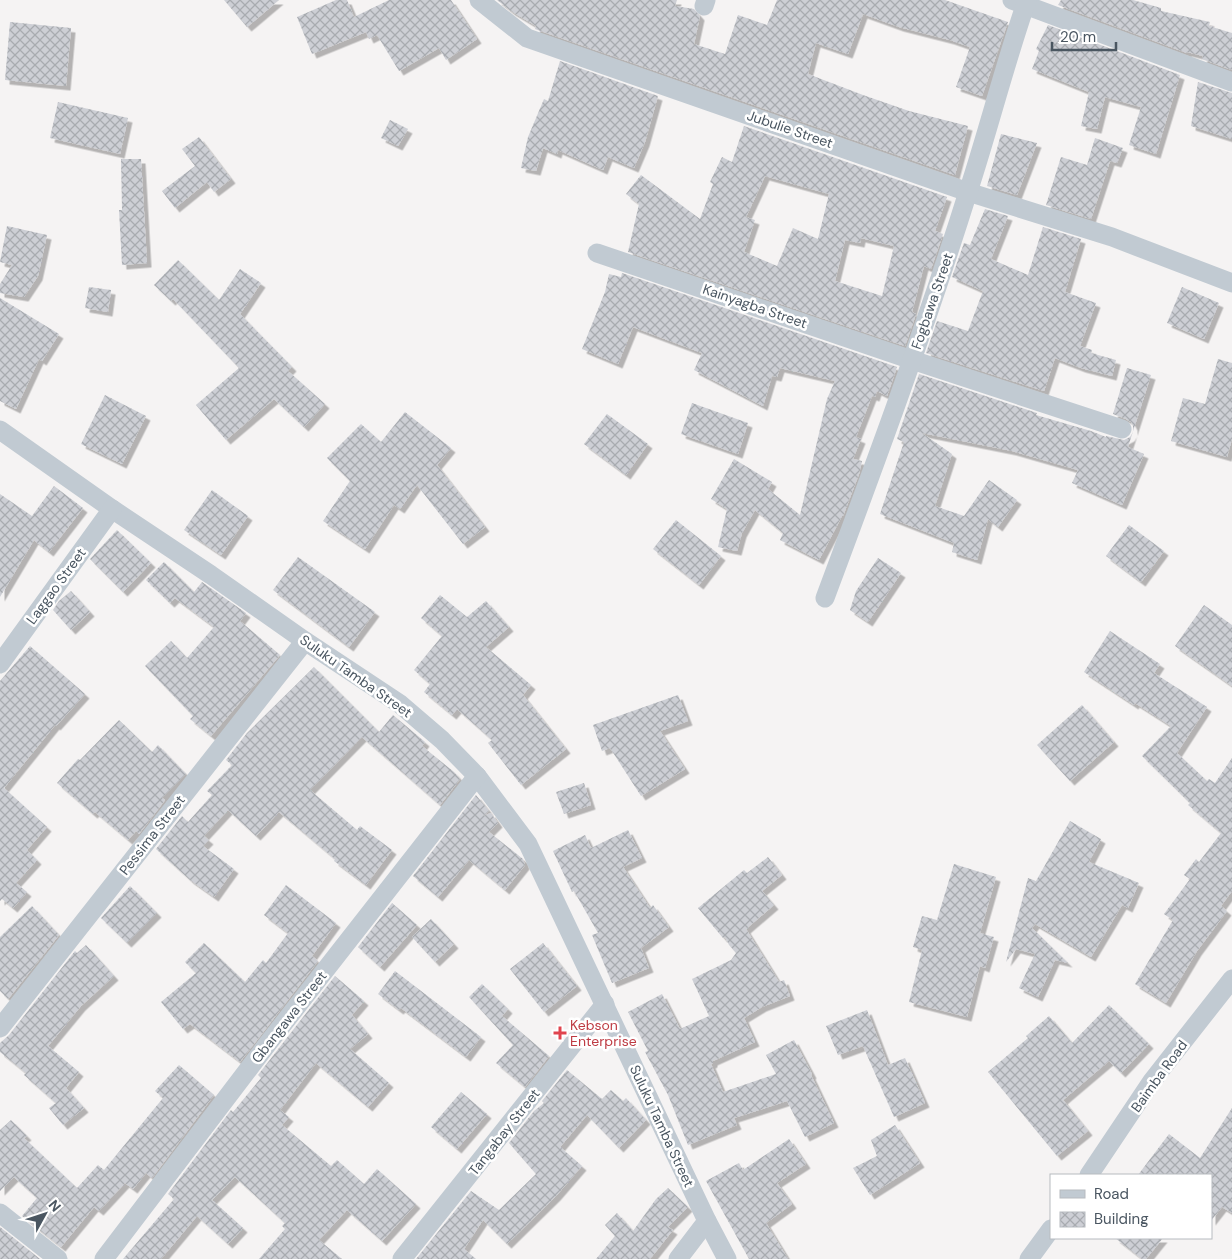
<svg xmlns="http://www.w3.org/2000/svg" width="1232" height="1259" font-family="'DM Sans',sans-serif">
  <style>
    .building { fill: url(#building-cross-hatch); fill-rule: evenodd; filter: url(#shadow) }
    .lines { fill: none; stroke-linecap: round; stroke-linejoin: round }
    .minor { stroke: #c1cad2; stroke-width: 19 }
    .health-dot { fill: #e0444e; stroke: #fff; stroke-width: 2 }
    .labels { text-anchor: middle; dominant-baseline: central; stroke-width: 5; stroke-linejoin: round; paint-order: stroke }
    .street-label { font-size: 14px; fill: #4a5661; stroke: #fff }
    .health-label { font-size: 14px; fill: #be3a42; stroke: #fff; text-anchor: start }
  </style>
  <defs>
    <pattern id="building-cross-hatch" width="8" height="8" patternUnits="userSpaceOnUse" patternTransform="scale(1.25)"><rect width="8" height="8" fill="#cdcfd5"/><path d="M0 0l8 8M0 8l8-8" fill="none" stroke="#a8abb0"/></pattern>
    <filter id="shadow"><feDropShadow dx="4.5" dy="4.5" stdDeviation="0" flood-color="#0004"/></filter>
  </defs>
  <rect width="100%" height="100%" fill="#f5f3f3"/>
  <!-- building -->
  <g class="building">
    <path d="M224 0H279L247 27Z"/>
    <path d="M336 0H347L354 17 389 0H451L477 39 446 60 439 48 399 71 377 35 369 39 366 32 312 54 297 17Z"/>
    <path d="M497 0H677L675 6 694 9 700 16 694 44 725 54 738 15 767 25 777 0H945L1008 22 982 96 956 87 970 47 950 40 899 27 863 14 848 54 816 43 808 74 863 95 909 111 968 126 955 175 535 29 536 26 511 11Z"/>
    <path d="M1061 0H1133L1161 8V11L1210 22 1209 26 1232 33V70L1202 59 1203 56 1187 52V53L1058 5Z"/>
    <path d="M10 22 71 28 66 86 5 80Z"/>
    <path d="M1048 25 1180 75 1156 154 1129 145 1141 107 1105 97 1097 129 1081 126 1089 92 1032 69 1039 51 1036 49Z"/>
    <path d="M560 61 658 96 645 142 634 168 608 157 603 170 558 150 557 154 543 148 536 171 521 168 528 137 544 99 548 101Z"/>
    <path d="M1198 82 1232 93V139L1191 126Z"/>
    <path d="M58 102 128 118 120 154 50 138Z"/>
    <path d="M390 120 408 129 398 146 381 138Z"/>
    <path d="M744 126 947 197 935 231 943 234 931 269 924 266 912 312 916 314 905 346 628 252 639 204 626 194 641 175 700 219 713 184 710 182 722 157 732 162ZM765 176 829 194 818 239 793 228 777 266 744 252 755 220 746 217ZM861 238 894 246 882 296 835 281 845 240 860 243Z"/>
    <path d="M1001 134 1037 143 1017 195 987 186Z"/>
    <path d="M199 137 231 179 214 192 207 182 175 208 162 191 195 166 182 149Z"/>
    <path d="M1095 138 1123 148 1117 163 1110 161 1091 219 1046 205 1061 157 1087 165Z"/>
    <path d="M121 159H141L147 263 122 265 119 210H122Z"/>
    <path d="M985 209 1008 216 991 259 1028 275 1043 227 1081 239 1065 292 1096 303 1080 346 1092 350 1091 353 1116 360 1112 376 1081 368 1055 358 1044 391 926 353 937 321 968 331 983 291 952 277 964 243 970 245Z"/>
    <path d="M7 226 47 235 38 276 24 297 0 293V284L12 265 0 262Z"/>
    <path d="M178 260 219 300 240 269 261 283 240 314 292 367 288 371 325 404 304 427 274 399 226 440 196 405 239 368 173 299 171 301 154 285Z"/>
    <path d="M622 273 897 367 887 396 877 391 875 397 872 396 856 437 861 439 853 459 862 461 859 474 843 516H842L819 560 780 540 783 533 755 510 742 533 737 551 718 547 727 509 711 499 734 459 772 482 768 489 800 515 827 399 835 381 780 368 777 377 772 376 763 406 694 370 702 353 633 327 618 364 582 349 605 292 609 274 621 277Z"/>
    <path d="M89 287 111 290 108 312 85 308Z"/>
    <path d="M1182 287 1219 303 1204 339 1167 323Z"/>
    <path d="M0 298 59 334 42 361 39 359 16 409 0 401Z"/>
    <path d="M1218 359 1232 363V439L1227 457 1171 441 1183 398 1205 404Z"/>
    <path d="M1127 368 1151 375 1128 447 1144 454 1122 505 1072 483 1078 470 1012 451 922 433 952 454 935 506 964 516 989 480 1017 500 998 527 988 519 977 560 952 552 954 543 880 514 904 442 897 439 919 374 1037 413 1036 415 1091 431 1106 437V436L1124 440 1130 437 1133 432V426L1131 422 1126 419 1113 414Z"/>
    <path d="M105 395 146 416 122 464 81 444Z"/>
    <path d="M692 403 748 423 738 454 681 434Z"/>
    <path d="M405 412 451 448 437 465 485 527 463 544 417 485 400 509 394 505 365 549 323 521 350 481 327 458 361 424 381 442Z"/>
    <path d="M607 414 648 444 626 475 584 444Z"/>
    <path d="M54 486 83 508 49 552 34 540 0 597V494L32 516Z"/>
    <path d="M212 490 248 516 221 555 184 530Z"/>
    <path d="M676 520 721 556 699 585 653 549Z"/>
    <path d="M1129 525 1164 551 1141 582 1106 556Z"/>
    <path d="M117 530 151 563 123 592 90 559Z"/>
    <path d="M298 557 375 612 349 647 273 590Z"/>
    <path d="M878 558 901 573 868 622 850 610 856 591Z"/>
    <path d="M164 562 194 592 202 582 246 613 240 621 280 655 211 736 190 719 193 716 145 666 171 641 187 658 214 627 175 598 170 603 146 580Z"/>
    <path d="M71 591 90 612 71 630 53 610 59 601Z"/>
    <path d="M440 595 467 617 486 601 509 627 486 647 531 685 523 695 566 749 521 785 488 743 492 740 457 709 452 715 424 692 430 684 414 670 442 636 421 618Z"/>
    <path d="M1204 605 1232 625V686L1175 646Z"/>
    <path d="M1110 631 1160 664 1154 673 1207 707 1177 753 1207 781 1209 779 1215 783 1232 758V891L1221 906 1227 911 1197 951 1166 1003 1135 984 1173 920 1164 914 1190 879 1184 875 1196 859 1199 862 1221 833 1188 805 1190 803 1142 756 1171 726 1135 703 1134 705 1084 672Z"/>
    <path d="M30 646 85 694 56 726 55 725 4 788 47 827 27 850 37 860 16 883 27 892 13 908 2 899 0 901V681Z"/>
    <path d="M314 667 379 732 393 715 425 742 422 746 454 772 460 779 440 805 362 737 310 790 357 830 360 826 392 850 366 885 334 861 335 859 279 812 256 836 228 810 204 836 209 840 203 846 234 869 214 897 190 880 156 849 182 816 188 822 212 795 207 791 232 765 226 760 247 733Z"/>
    <path d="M678 695 688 721 660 731 685 769 641 796 610 748 602 751 593 725Z"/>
    <path d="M1082 705 1114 742 1070 781 1037 745Z"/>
    <path d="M119 720 152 752 158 745 186 774 162 798 165 800 139 834 136 831 128 840 95 812 93 814 57 783 78 759 80 760Z"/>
    <path d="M584 783 591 805 564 814 556 792Z"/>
    <path d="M476 795 489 811 483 816 491 813 498 823 489 832 523 859 525 865 505 890 469 860 438 897 413 876Z"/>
    <path d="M1070 821 1101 839 1089 862 1139 883 1128 908 1122 905 1091 957 1035 924 1032 928 1068 963 1055 960 1038 997 1019 988 1035 954 1016 949 1006 962 1028 878 1036 881Z"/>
    <path d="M628 830 642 858 623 867 650 908 653 905 669 927 641 948 649 968 612 983 592 935 598 933 574 891 572 892 553 851 585 835 591 848Z"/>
    <path d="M768 857 782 875 762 891 774 905 746 929 779 982 784 980 790 996 762 1007 744 1018 755 1042 713 1061V1063L711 1064 723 1092 776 1074 766 1055 794 1040 812 1074 811 1075 834 1123 805 1137 787 1101 734 1118 737 1125 688 1145 668 1095 645 1052 648 1051 628 1012 662 994 680 1029 709 1016 692 979 731 960 736 953 729 945 725 937 723 938 698 908 744 870 747 873Z"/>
    <path d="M954 864 996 877 980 933 994 937 985 968 980 966 967 1017 909 1002 922 950 913 947 922 916 937 920Z"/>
    <path d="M286 885 336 923 312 956 318 961 240 1062 190 1024 183 1029 161 1002 196 973 185 962 204 943 245 982 263 960 266 963 288 933 264 915Z"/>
    <path d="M130 886 157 913 127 943 101 918Z"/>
    <path d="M392 903 417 925 380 967 358 947Z"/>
    <path d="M32 906 59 935 8 999 0 991V937Z"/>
    <path d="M431 919 454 944 435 962 412 937Z"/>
    <path d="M543 943 577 986 544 1012 510 969Z"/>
    <path d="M86 945 114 976 81 1006 48 1046 79 1072 66 1088 84 1108 63 1125 49 1108 56 1103 24 1075 26 1073 0 1052V1043L9 1035 75 951 77 953Z"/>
    <path d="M395 971 481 1037 466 1057 401 1008 399 1010 378 994Z"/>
    <path d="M335 976 364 1001 352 1015 368 1034 350 1049 389 1083 368 1107 316 1063 280 1110 289 1117 282 1125 331 1166 337 1160 364 1184 377 1169 416 1204 382 1241 347 1210 319 1240 342 1259H259L285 1229 282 1226 285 1223 235 1177 212 1200 243 1228 228 1244 197 1216 161 1259H123L174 1199 168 1194 231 1110 233 1112 261 1078 258 1075Z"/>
    <path d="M482 984 508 1009 502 1016 549 1056 525 1087 496 1063 513 1045 469 997Z"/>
    <path d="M1109 1005 1149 1044 1121 1073 1109 1061 1063 1100 1088 1131 1057 1156 988 1072 1028 1038 1026 1036 1049 1016 1072 1043Z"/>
    <path d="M867 1010 888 1065 905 1058 925 1103 894 1117 863 1046 838 1055 826 1026Z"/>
    <path d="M179 1065 214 1095 152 1178 146 1173 133 1189 125 1183 99 1211 94 1207 61 1247 22 1216 37 1198 14 1177 0 1191V1130L11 1120 27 1136 24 1138 77 1188 98 1165 104 1170 163 1098 155 1091Z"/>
    <path d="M567 1070 602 1099 611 1090 623 1101 626 1098 646 1120 619 1148 587 1115 560 1147 582 1166 556 1196 507 1244 483 1220 464 1249 476 1259H416L471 1191 499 1210 536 1174 509 1143 534 1111 544 1103 542 1101Z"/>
    <path d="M461 1092 487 1114 457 1149 431 1127Z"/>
    <path d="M1232 1108V1213L1222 1207 1211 1221V1175H1138L1169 1134 1200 1158Z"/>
    <path d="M895 1125 920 1163 870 1195 853 1168 877 1156 871 1140Z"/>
    <path d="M789 1139 806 1164 777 1183 792 1204 766 1223 788 1259H749L706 1181 739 1163 743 1170Z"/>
    <path d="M668 1188 688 1207 668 1227 673 1230 650 1259H596L615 1236 605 1225 617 1213 633 1231 656 1199Z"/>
    <path d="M0 1227 40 1259H0Z"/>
    <path d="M1115 1238H1163L1146 1259H1142Z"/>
  </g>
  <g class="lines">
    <!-- minor -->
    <g class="minor">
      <path d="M479 0 527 38 968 192 1112 237 1232 283"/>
      <path d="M1012 0 1232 82"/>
      <path d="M704 6 706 0"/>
      <path d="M597 253 912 360 1122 429"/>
      <path d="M0 430 112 509 211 575 305 641 400 704 442 740 477 776 528 844 707 1221 727 1259"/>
      <path d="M825 598C875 464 925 329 968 192 989 128 1005 63 1027 0"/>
      <path d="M0 664 112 509"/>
      <path d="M0 1028 305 641"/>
      <path d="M1089 1175 1152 1081 1232 979"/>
      <path d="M0 1213 58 1259"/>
      <path d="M104 1259 269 1042 477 776"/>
      <path d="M402 1259 605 1004"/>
      <path d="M678 1259 707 1221"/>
      <path d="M1029 1259 1051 1229"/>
    </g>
  </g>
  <!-- markers -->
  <path class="health-dot" d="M557.5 1025.5h5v5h5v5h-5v5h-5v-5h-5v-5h5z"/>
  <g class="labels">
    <!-- street labels -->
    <g class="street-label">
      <text transform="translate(790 129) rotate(19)">Jubulie Street</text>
      <text transform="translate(932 301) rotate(-71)">Fogbawa Street</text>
      <text transform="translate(755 306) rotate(19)">Kainyagba Street</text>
      <text transform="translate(56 586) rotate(-54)">Laggao Street</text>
      <text transform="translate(356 676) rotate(35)">Suluku Tamba Street</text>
      <text transform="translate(152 835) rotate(-52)">Pessima Street</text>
      <text transform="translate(289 1017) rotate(-52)">Gbangawa Street</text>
      <text transform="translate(1159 1076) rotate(-54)">Baimba Road</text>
      <text transform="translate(662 1126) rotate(65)">Suluku Tamba Street</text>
      <text transform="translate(504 1132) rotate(-52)">Tangabay Street</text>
    </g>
    <!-- health labels -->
    <g class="health-label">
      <text x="570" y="1025">Kebson<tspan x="570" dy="16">Enterprise</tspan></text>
    </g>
  </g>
  <!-- legend -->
  <rect x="1050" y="1174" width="162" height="65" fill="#ffffff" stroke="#b7bbc0"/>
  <rect x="1060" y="1190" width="25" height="8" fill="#c1cad2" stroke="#b7bbc0"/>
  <text x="1094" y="1199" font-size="15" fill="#4a5661">Road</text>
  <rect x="1060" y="1212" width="25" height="15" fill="url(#building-cross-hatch)" stroke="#b7bbc0"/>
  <text x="1094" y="1224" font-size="15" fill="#4a5661">Building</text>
  <!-- north arrow -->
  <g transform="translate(45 1214) rotate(50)" stroke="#ffffff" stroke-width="4" paint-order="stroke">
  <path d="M0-4L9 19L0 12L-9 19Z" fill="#4a5661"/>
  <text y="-8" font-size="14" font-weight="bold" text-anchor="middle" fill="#4a5661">N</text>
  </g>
  <!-- scale -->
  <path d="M1052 42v8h64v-8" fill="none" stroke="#4a5661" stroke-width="2.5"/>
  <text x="1060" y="42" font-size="15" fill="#4a5661" stroke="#ffffff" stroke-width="4" paint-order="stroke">20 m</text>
</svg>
